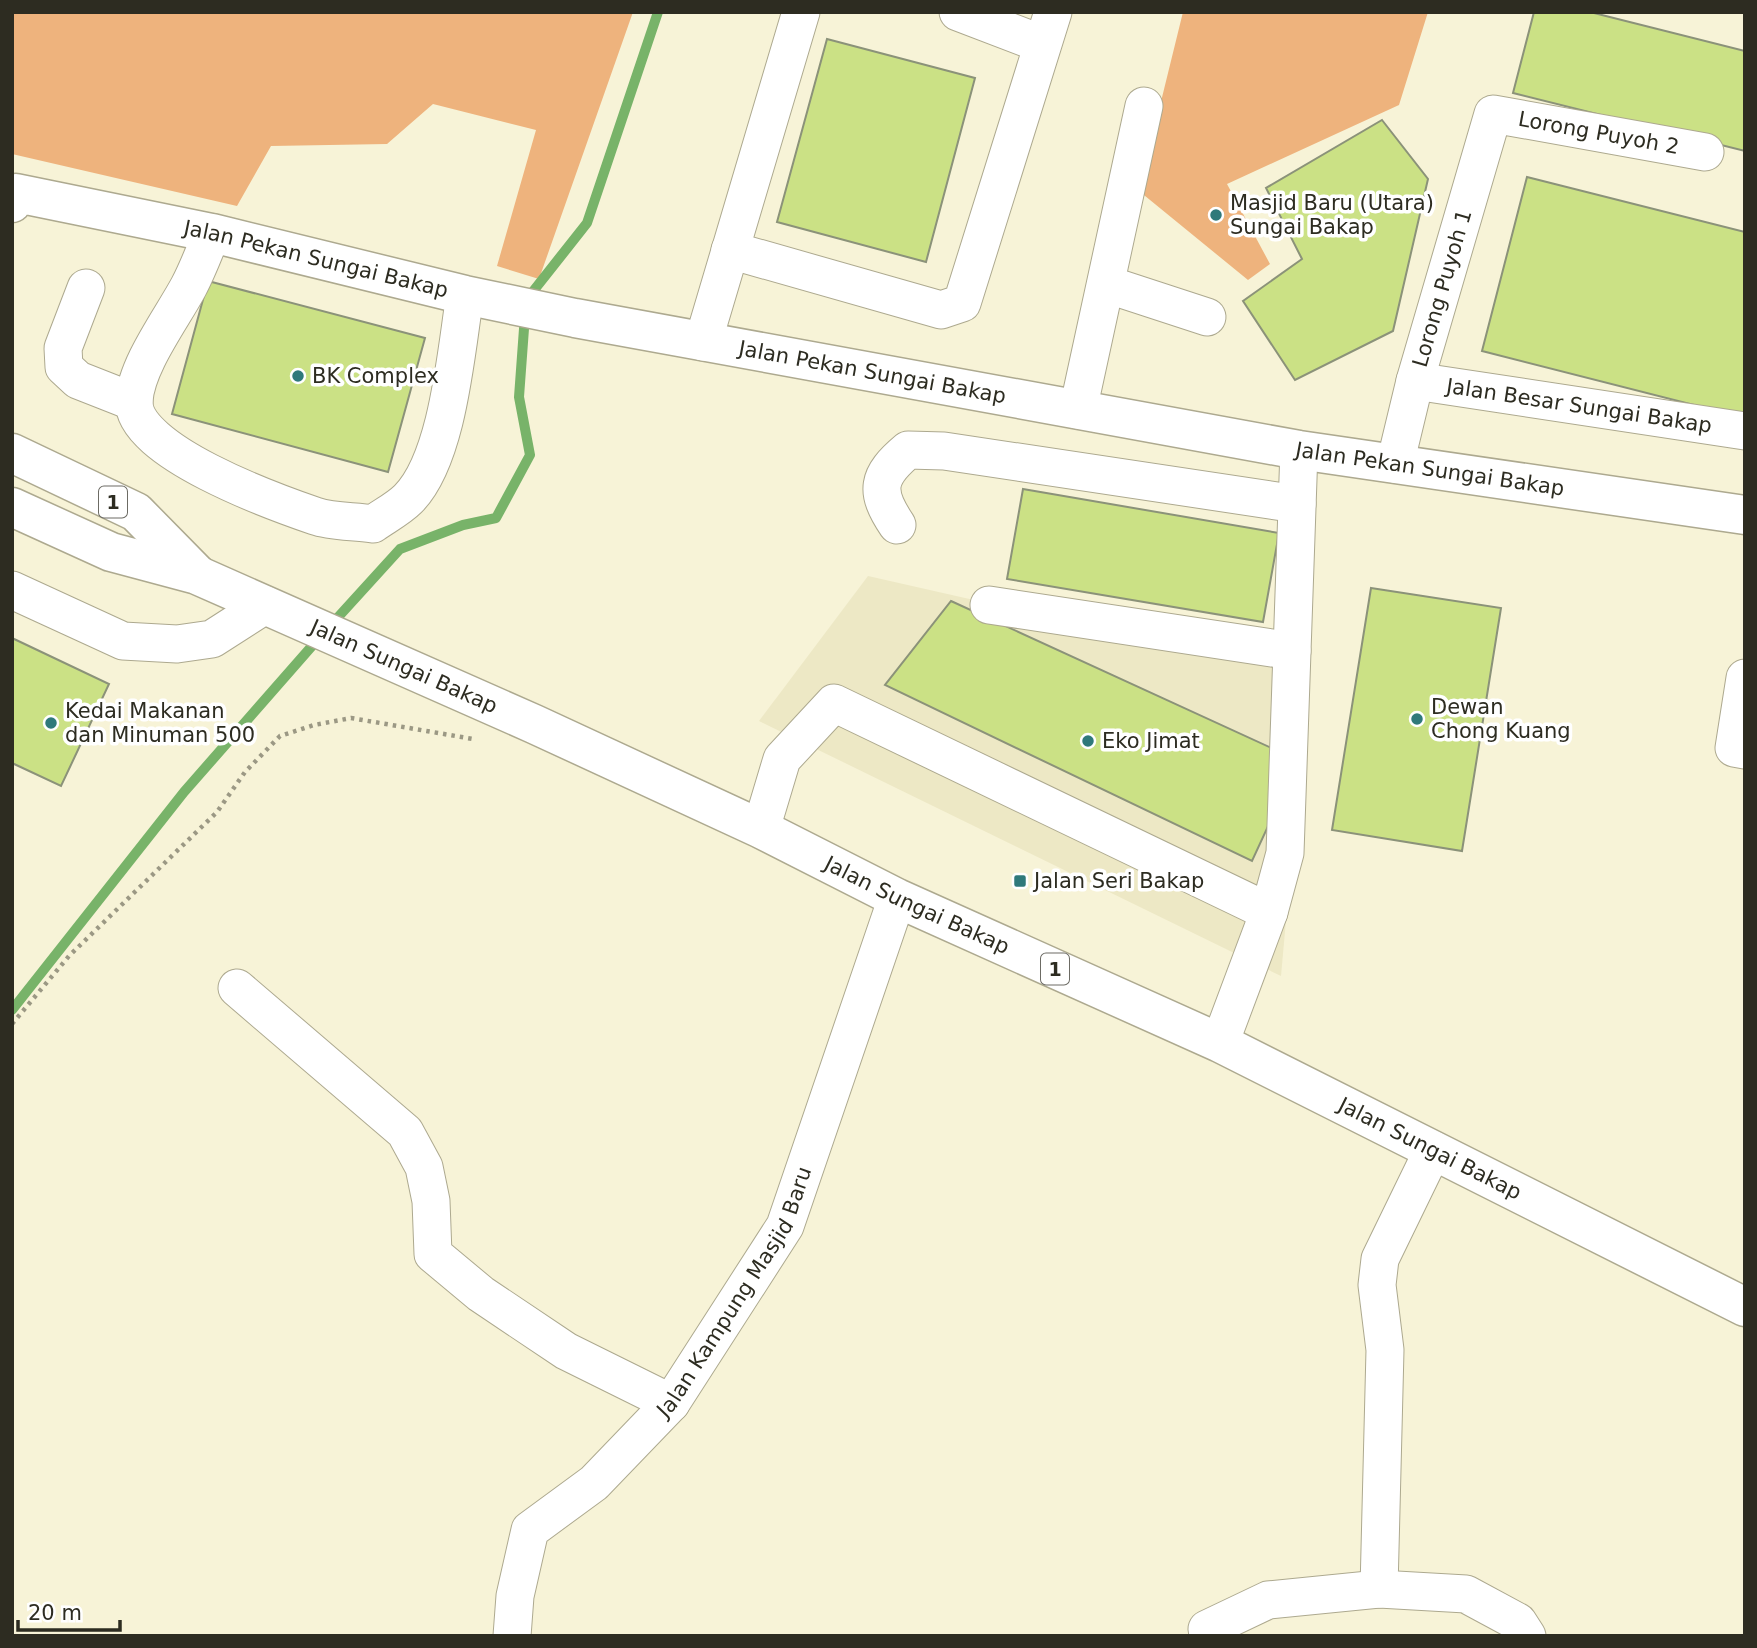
<svg xmlns="http://www.w3.org/2000/svg" width="1757" height="1648" font-family="'DejaVu Sans',sans-serif">
  <style>
    .built { fill: #ede8c5 }
    .green { fill: #eeb37d }
    .lines { fill: none; stroke-linecap: round; stroke-linejoin: round }
    .stream { stroke: #78b369; stroke-width: 10 }
    .building { fill: #cbe185; stroke: #8b9279; stroke-width: 2 }
    .minor-casing { stroke: #ada98f; stroke-width: 39 }
    .major-casing { stroke: #ada98f; stroke-width: 41 }
    .highway-casing { stroke: #ada98f; stroke-width: 41 }
    .path { stroke: #9b9884; stroke-width: 4.5; stroke-dasharray: 3.5 5; stroke-linecap: butt }
    .minor { stroke: #fff; stroke-width: 37 }
    .major { stroke: #fff; stroke-width: 38 }
    .highway { stroke: #fff; stroke-width: 38 }
    .poi-dot { fill: #2f797a; stroke: #fff; stroke-width: 2.5 }
    .labels { text-anchor: middle; dominant-baseline: central; stroke-width: 7; stroke-linejoin: round; paint-order: stroke }
    .shield { fill: #fff; stroke: #6c6b64; stroke-width: 2 }
    .shield-label { font-size: 19px; font-weight: bold; fill: #2d2c21 }
    .street-label { font-size: 21px; fill: #2d2c21; stroke: #fff }
    .poi-label { font-size: 21px; fill: #2d2c21; stroke: #fff; text-anchor: start }
  </style>
  <rect width="100%" height="100%" fill="#f7f3d7"/>
  <!-- built -->
  <path class="built" d="M868 576 1308 676 1281 976 759 721Z"/>
  <!-- green -->
  <g class="green">
    <path d="M12 12H633L539 279 497 266 536 130 433 104 387 144 271 146 237 206 12 154Z"/>
    <path d="M1183 12H1428L1399 105 1227 184 1270 264 1248 280 1139 191Z"/>
  </g>
  <g class="lines">
    <!-- stream -->
    <g class="stream">
      <path d="M527 299 587 223 658 12"/>
      <path d="M330 626 400 549 463 525 496 518 530 455 519 397 525 315"/>
      <path d="M12 1010 184 792 319 638"/>
    </g>
  </g>
  <!-- building -->
  <g class="building">
    <path d="M1534 12H1590L1745 51V151L1513 93Z"/>
    <path d="M827 39 975 78 926 262 777 222Z"/>
    <path d="M1382 120 1428 179 1393 331 1295 380 1243 301 1302 259 1266 188Z"/>
    <path d="M1527 177 1745 232V418L1482 351Z"/>
    <path d="M208 281 425 338 388 472 172 414Z"/>
    <path d="M1023 489 1279 533 1263 622 1007 579Z"/>
    <path d="M1371 588 1501 608 1462 851 1332 830Z"/>
    <path d="M951 601 1278 751 1281 798 1252 861 885 685Z"/>
    <path d="M12 638 109 684 61 786 12 763Z"/>
  </g>
  <g class="lines">
    <defs>
      <g id="minor">
        <path d="M958 12 1042 44"/>
        <path d="M212 233C205 250 198 269 189 286 172 318 136 365 134 401 132 451 274 502 315 516 332 522 354 521 373 524 384 516 398 509 408 499 448 459 456 352 465 295"/>
        <path d="M730 250 941 310 962 303 1053 12"/>
        <path d="M1106 284 1207 317"/>
        <path d="M86 288 63 348 64 367 78 380 134 402"/>
        <path d="M703 342 801 12"/>
        <path id="s1" d="M1415 381 1745 431"/>
        <path d="M1078 410 1144 106"/>
        <path id="s2" d="M1395 464 1415 381 1493 114 1705 152"/>
        <path d="M897 525C874 491 877 476 908 450L944 451 1297 504"/>
        <path d="M12 590 123 641 177 644 212 639 265 605"/>
        <path d="M989 605 1292 651"/>
        <path d="M1745 678 1734 748 1745 750"/>
        <path d="M761 829 782 759 834 703 1269 912"/>
        <path d="M237 988 405 1132 424 1167 431 1201 433 1254 481 1294 566 1351 671 1403"/>
        <path d="M1220 1043 1269 912 1285 853 1299 450"/>
        <path d="M1379 1589 1385 1350 1377 1285 1380 1259 1433 1150"/>
        <path d="M1207 1629 1268 1600 1379 1589 1466 1594 1518 1622 1527 1636"/>
        <path id="s3" d="M512 1636 515 1596 530 1530 594 1483 671 1403 785 1226 897 898"/>
      </g>
      <g id="major">
        <path id="s4" d="M12 203 16 193 212 233 465 295 575 318 1299 450 1745 515"/>
      </g>
      <g id="highway">
        <path d="M12 453 136 512 196 573"/>
        <path id="s5" d="M12 507 111 552 197 575 534 724 761 829 897 898 1220 1043 1745 1307"/>
      </g>
    </defs>
    <!-- minor casing -->
    <use href="#minor" class="minor-casing"/>
    <!-- major casing -->
    <use href="#major" class="major-casing"/>
    <!-- highway casing -->
    <use href="#highway" class="highway-casing"/>
    <!-- path -->
    <path class="path" d="M12 1024 69 956 217 812 245 772 280 736 314 725 351 718 473 739"/>
    <!-- minor -->
    <use href="#minor" class="minor"/>
    <!-- major -->
    <use href="#major" class="major"/>
    <!-- highway -->
    <use href="#highway" class="highway"/>
  </g>
  <!-- markers -->
  <g class="poi-dot">
    <circle cx="1216" cy="215" r="7"/>
    <circle cx="298" cy="376" r="7"/>
    <circle cx="1417" cy="719" r="7"/>
    <circle cx="51" cy="723" r="7"/>
    <circle cx="1088" cy="741" r="7"/>
    <rect x="1013" y="874" width="14" height="14" rx="3.5"/>
  </g>
  <g class="labels">
    <!-- shield labels -->
    <g class="shield">
      <rect x="99" y="486.5" width="28" height="31" rx="5"/>
      <rect x="1041" y="953.5" width="28" height="31" rx="5"/>
    </g>
    <g class="shield-label">
      <text x="113" y="502">1</text>
      <text x="1055" y="969">1</text>
    </g>
    <!-- street labels -->
    <g class="street-label">
      <text stroke="none"><textPath href="#s2" startOffset="471">Lorong Puyoh 2</textPath></text>
      <text stroke="none"><textPath href="#s4" startOffset="318">Jalan Pekan Sungai Bakap</textPath></text>
      <text stroke="none"><textPath href="#s2" startOffset="182">Lorong Puyoh 1</textPath></text>
      <text stroke="none"><textPath href="#s4" startOffset="886">Jalan Pekan Sungai Bakap</textPath></text>
      <text stroke="none"><textPath href="#s1" startOffset="166">Jalan Besar Sungai Bakap</textPath></text>
      <text stroke="none"><textPath href="#s4" startOffset="1452">Jalan Pekan Sungai Bakap</textPath></text>
      <text stroke="none"><textPath href="#s5" startOffset="424">Jalan Sungai Bakap</textPath></text>
      <text stroke="none"><textPath href="#s5" startOffset="990">Jalan Sungai Bakap</textPath></text>
      <text stroke="none"><textPath href="#s5" startOffset="1558">Jalan Sungai Bakap</textPath></text>
      <text stroke="none"><textPath href="#s3" startOffset="427">Jalan Kampung Masjid Baru</textPath></text>
    </g>
    <!-- poi labels -->
    <g class="poi-label">
      <text x="1230" y="203">Masjid Baru (Utara)<tspan x="1230" dy="24">Sungai Bakap</tspan></text>
      <text x="312" y="376">BK Complex</text>
      <text x="1431" y="707">Dewan<tspan x="1431" dy="24">Chong Kuang</tspan></text>
      <text x="65" y="711">Kedai Makanan<tspan x="65" dy="24">dan Minuman 500</tspan></text>
      <text x="1102" y="741">Eko Jimat</text>
      <text x="1034" y="881">Jalan Seri Bakap</text>
    </g>
  </g>
  <!-- border -->
  <rect width="1757" height="1648" fill="none" stroke="#2d2c21" stroke-width="28"/>
  <!-- scale -->
  <path d="M18 1620v10h102v-10" fill="none" stroke="#2d2c21" stroke-width="3.5"/>
  <text x="28" y="1620" font-size="21" fill="#2d2c21" stroke="#ffffff" stroke-width="5" paint-order="stroke">20 m</text>
</svg>
